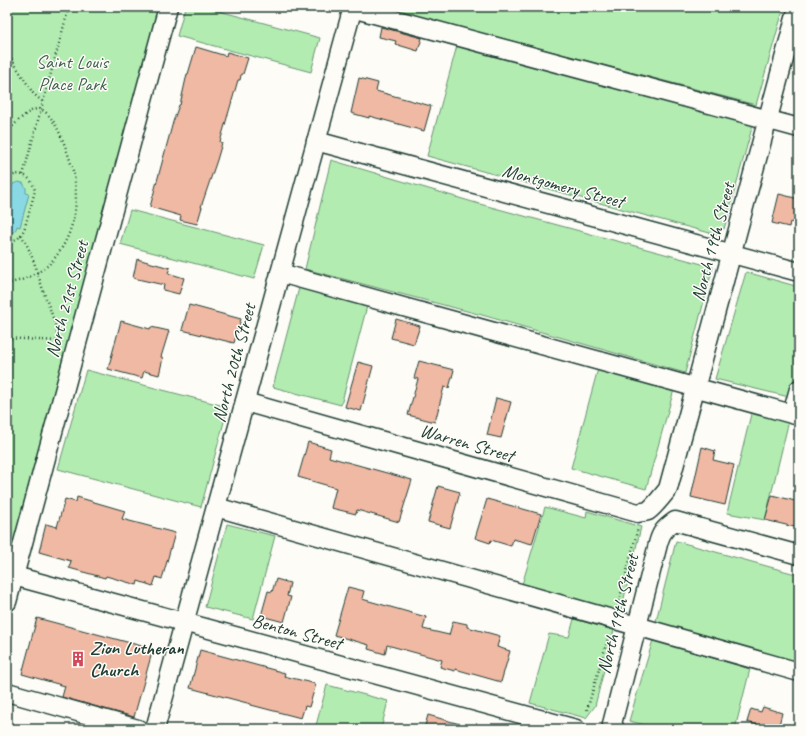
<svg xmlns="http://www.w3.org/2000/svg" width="806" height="736" font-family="Caveat,sans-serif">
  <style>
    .green { fill: #b3ecb1; stroke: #699472 }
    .water { fill: #89d9e5; stroke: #5f9b9e }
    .building { fill: #f0b9a3; stroke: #1f3d34 }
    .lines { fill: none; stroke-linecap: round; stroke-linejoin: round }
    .minor-casing { stroke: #1f3d34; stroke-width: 21 }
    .path { stroke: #1f3d34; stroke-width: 2.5; stroke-dasharray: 1 3; stroke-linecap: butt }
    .minor { stroke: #fdfcf7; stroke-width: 18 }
    .labels { text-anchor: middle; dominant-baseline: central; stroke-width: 3; stroke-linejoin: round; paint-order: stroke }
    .park-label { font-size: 19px; fill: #3d604d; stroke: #fdfcf7 }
    .street-label { font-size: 19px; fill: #1f3d34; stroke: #fdfcf7 }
    .poi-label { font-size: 19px; font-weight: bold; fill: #1f3d34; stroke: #fdfcf7; text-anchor: start }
  </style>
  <rect width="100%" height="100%" fill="#fdfcf7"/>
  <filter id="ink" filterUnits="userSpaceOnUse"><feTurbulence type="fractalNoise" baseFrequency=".025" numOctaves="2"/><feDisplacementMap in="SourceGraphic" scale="8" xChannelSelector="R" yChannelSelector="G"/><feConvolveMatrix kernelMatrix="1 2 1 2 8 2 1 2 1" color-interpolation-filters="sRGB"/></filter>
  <g filter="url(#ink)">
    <!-- green -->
    <g class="green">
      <path d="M7 7H159L7 567Z"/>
      <path d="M185 7H204L320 38 311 72 177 36Z"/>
      <path d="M383 7H784L756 105Z"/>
      <path d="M458 42 753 124 724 229 719 228 717 235 427 156Z"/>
      <path d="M331 160 476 203 713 267 685 373 482 315 305 269Z"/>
      <path d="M130 210 264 245 254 279 120 244Z"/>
      <path d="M746 272 799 287V372L789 397 715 379Z"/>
      <path d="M299 288 367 306 341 405 273 387Z"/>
      <path d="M599 365 675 386 646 489 571 468Z"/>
      <path d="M86 370 228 407 201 507 58 469Z"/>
      <path d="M752 410 789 420 765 520 727 513Z"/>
      <path d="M545 507 586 518 587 511 641 527 620 615 521 588Z"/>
      <path d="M227 524 275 536 253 619 205 607Z"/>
      <path d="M676 541 799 575V662L655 625Z"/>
      <path d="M574 619 614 630 595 706 586 718 530 703 549 634 569 637Z"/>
      <path d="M653 640 750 669 735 729H662L629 721Z"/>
      <path d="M327 685 388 701 381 729H315Z"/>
    </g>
    <!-- water -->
    <path class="water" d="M18 182 23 183 26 188V193L29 194 20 227 17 226C16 231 13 233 7 233V191L8 188 11 189 13 184Z"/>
    <!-- building -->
    <g class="building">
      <path d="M381 27 422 38 418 51 395 44 396 41 379 37Z"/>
      <path d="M196 47 226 56 227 52 248 58 243 74 241 75 240 80H238L220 142 222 143 217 160 201 207H202L197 224 180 220 181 216 150 207 173 122 179 105H180L187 74H188Z"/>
      <path d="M359 78 378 83 376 91 431 106 424 131 369 116V118L351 113Z"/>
      <path d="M779 194 799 199V224L790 222 789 227 772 223Z"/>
      <path d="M137 259 170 268 168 273 184 278 179 294 163 290 164 285 133 278Z"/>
      <path d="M189 305 241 319 234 343 182 330Z"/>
      <path d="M396 319 420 326 414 344 391 338Z"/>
      <path d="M121 321 150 329 151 327 169 331 161 357 163 358 159 375 144 371 142 378 108 369Z"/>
      <path d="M419 361 454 370 449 388 444 387 435 422 408 415 418 379 414 378Z"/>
      <path d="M358 362 373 366 361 411 345 407Z"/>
      <path d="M496 398 511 402 501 438 487 435Z"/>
      <path d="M308 442 331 449 329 457 412 480 399 522 357 510 356 514 331 508 336 488 298 477Z"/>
      <path d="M702 447 715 451 713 460 734 465 725 505 691 497Z"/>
      <path d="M438 486 460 492 450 528 428 522Z"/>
      <path d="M772 495 799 502V528L765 520Z"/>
      <path d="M77 497 125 511 122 519 175 533 162 579 156 577 153 586 138 581 137 585 106 576 105 578 69 568 71 561 39 552 46 524 57 527 65 499 76 502Z"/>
      <path d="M487 499 541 514 532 544 513 539 511 546 491 540 490 543 475 538Z"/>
      <path d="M276 579 290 583 287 596 291 597 284 622 261 616 268 591 272 592Z"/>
      <path d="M348 587 364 591 362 599 426 617 423 629 449 635 453 621 467 624V627L500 636 497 647 510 651 501 682 455 669V671L440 667 442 660 387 645 385 654 368 649 369 645 334 635Z"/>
      <path d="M37 618 153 649 134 717 62 697 65 686 22 674Z"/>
      <path d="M200 650 285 673 284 676 316 684 309 707 305 706 301 718 251 705V704L190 688Z"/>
      <path d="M763 707 782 713 778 729H757L758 725 747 722 751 709 761 712Z"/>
      <path d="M428 715 463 725V729H424Z"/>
    </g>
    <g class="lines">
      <defs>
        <g id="minor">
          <path d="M352 8 799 128"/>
          <path d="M316 141 799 272"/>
          <path d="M280 273 799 416"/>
          <path d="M245 402 638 513C641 512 645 512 648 511 654 507 663 495 668 489L798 7"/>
          <path d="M792 414 799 389"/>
          <path d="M216 507 799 672"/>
          <path d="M7 574 576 729"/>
          <path d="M7 602 168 7"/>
          <path d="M7 692 138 729"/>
          <path d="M155 729 353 7"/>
          <path d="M615 729 612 724 658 544C661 532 665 528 675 521L799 555"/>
        </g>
      </defs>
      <!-- minor casing -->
      <use href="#minor" class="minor-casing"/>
      <!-- path -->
      <g class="path">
        <path d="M7 52 33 93 37 97 43 102"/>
        <path d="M7 132C14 125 28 109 38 109 55 109 71 161 74 175 76 188 77 202 74 215 71 234 61 254 46 267 35 275 21 282 7 283"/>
        <path d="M23 175 69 7"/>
        <path d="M7 180C18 168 32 176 35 191L25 227C21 237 18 241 7 240"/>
        <path d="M21 235C33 253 38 276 45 296 50 310 57 325 58 341"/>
        <path d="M7 338 58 341"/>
        <path d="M618 605 638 528"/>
        <path d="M587 710 609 635"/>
      </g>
      <!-- minor -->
      <use href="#minor" class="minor"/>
    </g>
  </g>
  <!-- icons -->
  <defs>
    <symbol id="building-bare" viewBox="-9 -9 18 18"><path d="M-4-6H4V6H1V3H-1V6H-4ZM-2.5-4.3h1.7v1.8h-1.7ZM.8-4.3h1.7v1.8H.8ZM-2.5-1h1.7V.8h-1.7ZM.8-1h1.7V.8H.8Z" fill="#d1495b" stroke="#fdfcf7" stroke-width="2.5" paint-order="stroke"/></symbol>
  </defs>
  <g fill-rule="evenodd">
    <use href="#building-bare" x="67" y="648" width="22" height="22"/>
  </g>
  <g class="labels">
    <!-- park labels -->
    <g class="park-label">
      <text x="72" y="62">Saint Louis<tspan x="72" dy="22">Place Park</tspan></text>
    </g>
    <!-- street labels -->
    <g class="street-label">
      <text transform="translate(563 186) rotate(15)">Montgomery Street</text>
      <text transform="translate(713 242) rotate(-75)">North 19th Street</text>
      <text transform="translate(67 299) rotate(-75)">North 21st Street</text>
      <text transform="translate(234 363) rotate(-75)">North 20th Street</text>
      <text transform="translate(467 443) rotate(16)">Warren Street</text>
      <text transform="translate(618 614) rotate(-76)">North 19th Street</text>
      <text transform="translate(297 632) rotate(15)">Benton Street</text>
    </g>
    <!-- poi labels -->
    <g class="poi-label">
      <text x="90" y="648">Zion Lutheran<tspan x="90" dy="22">Church</tspan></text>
    </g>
  </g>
  <!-- margin -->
  <rect width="806" height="736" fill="none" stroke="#fdfcf7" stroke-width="24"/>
  <rect x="12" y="12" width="782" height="712" fill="none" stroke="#1f3d34" stroke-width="1.5" filter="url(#ink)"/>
</svg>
